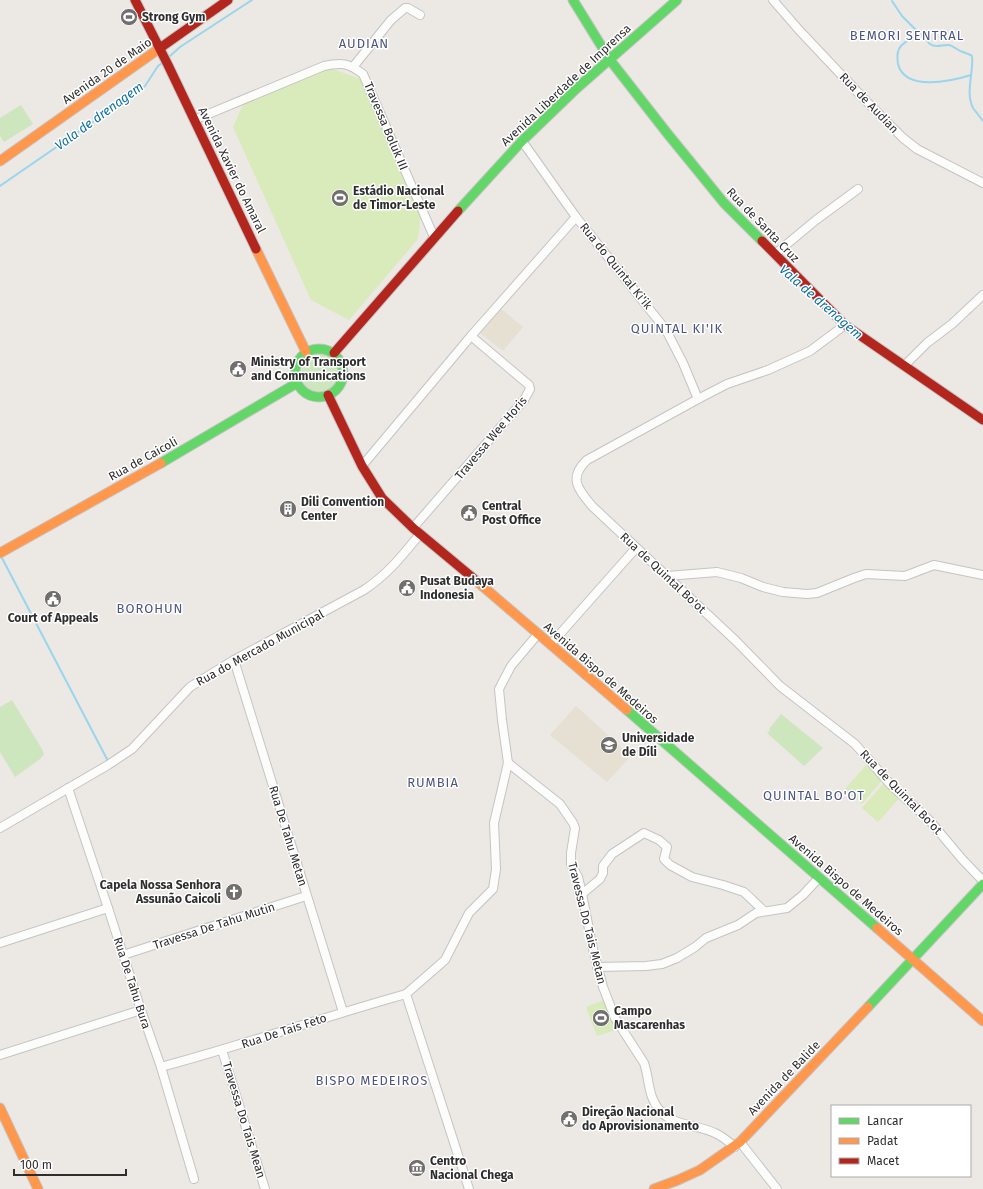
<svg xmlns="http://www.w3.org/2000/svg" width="983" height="1189" font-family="'Fira Sans',sans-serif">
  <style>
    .education { fill: #e6e0d3 }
    .green { fill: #cee6be }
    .pitch { fill: #d9eabb }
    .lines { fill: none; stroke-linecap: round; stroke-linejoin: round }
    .stream { stroke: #99d6ec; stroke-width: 2 }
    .street-casing { stroke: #c5c4c5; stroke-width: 10 }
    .fast-casing { stroke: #c5c4c5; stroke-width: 11 }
    .slow-casing { stroke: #c5c4c5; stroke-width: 11 }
    .jam-casing { stroke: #c5c4c5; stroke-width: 11 }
    .street { stroke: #fcfcfb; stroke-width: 8 }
    .fast { stroke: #63d668; stroke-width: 9 }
    .slow { stroke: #ff974d; stroke-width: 9 }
    .jam { stroke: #b3261e; stroke-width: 9 }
    .labels { text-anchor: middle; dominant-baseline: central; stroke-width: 3; stroke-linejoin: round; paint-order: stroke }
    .poi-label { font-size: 12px; font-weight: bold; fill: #2e2e2e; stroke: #fff; text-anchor: start }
    .street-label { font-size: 12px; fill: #2e2e2e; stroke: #fff }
    .neighbourhood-label { font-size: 13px; letter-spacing: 1px; fill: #4d5680; stroke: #fff }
    .water-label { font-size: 13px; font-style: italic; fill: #0d6fa3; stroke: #fff }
  </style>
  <rect width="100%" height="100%" fill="#ece8e4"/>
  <!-- education -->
  <g class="education">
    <path d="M500 308 523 327 503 351 480 333Z"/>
    <path d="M576 706 631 756 607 782 550 735Z"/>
  </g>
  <!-- green -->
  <g class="green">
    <path d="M21 105 33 124 4 142 0 136V118Z"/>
    <circle cx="320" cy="373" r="19"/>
    <path d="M12 700 42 749 44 754 40 759 15 777 0 752V707Z"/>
    <path d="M781 714 823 748 804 766 767 733 770 730 769 729Z"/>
  </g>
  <!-- pitch -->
  <g class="pitch">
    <path d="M327 67 363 80 421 214 418 239 349 320 311 300 233 127 245 100Z"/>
    <path d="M868 763 884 778 862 804 845 789Z"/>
    <path d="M885 782 901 796 878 822 862 808Z"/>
    <path d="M604 1000 616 1030 597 1036 586 1007Z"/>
  </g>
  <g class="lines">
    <!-- stream -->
    <g class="stream">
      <path d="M892 1 902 16 930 44C937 49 942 44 949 45 954 46 958 51 963 52 967 54 968 53 972 56 974 72 965 92 973 108 976 112 980 117 983 121"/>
      <path d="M919 33C913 37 906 41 901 46 897 50 897 58 898 64 905 92 952 81 971 75"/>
      <path d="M170 56 180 47 252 0"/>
      <path d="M0 186 145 86 158 66 162 63"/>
      <path d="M2 558 109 763"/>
    </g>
    <defs>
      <g id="street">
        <path d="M773 0 799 30 866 101 903 138 917 149 983 183"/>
        <path d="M353 67 391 20 405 8H408L420 15"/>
        <path d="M194 120 324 66C342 62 348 63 363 74L434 237"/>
        <path d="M522 141 576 217 666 330 683 363 698 399"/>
        <path d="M775 254 816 220 858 189"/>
        <path d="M845 325 810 351 768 370 727 384 698 399 587 460C568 478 578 489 592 506L736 641 780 686 855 744 891 785 930 821 962 859 983 881"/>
        <path d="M904 366 927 343 952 324 983 295"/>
        <path d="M362 466 471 336 576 217"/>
        <path d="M413 528 524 400 530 389 529 385 471 336"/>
        <path d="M667 576 717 572 741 578 763 587 783 592 807 594 817 593 854 578 866 574 905 576 934 565 983 575"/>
        <path d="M551 644 636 548"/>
        <path d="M234 660 343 1012"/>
        <path d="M508 763 560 804 573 823 575 828 571 853V864L578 877 582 894 593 949 603 987 615 1018 644 1063C648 1074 648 1086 652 1097 664 1129 692 1121 717 1134 723 1137 729 1142 735 1147"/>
        <path d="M68 788 108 908 141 1010 161 1067 194 1179"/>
        <path d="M0 828 108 765 132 749 190 687 234 660 364 590C388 574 402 556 420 534"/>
        <path d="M582 894 600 879 603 873V866L612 854 644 833 659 840 667 847 664 859 670 865 692 877 723 885 744 892 764 911"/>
        <path d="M0 943 108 908"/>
        <path d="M123 955 306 896"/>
        <path d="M597 967 646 966 662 964 677 958 695 947 706 938 738 925 756 913 787 908 803 895 816 881"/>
        <path d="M222 1050 265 1189"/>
        <path d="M0 1055 141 1010"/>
        <path d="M161 1067C243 1045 324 1017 406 994"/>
        <path d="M740 1142 777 1189"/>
        <path d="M469 1189 406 994 445 960 469 913 493 889 496 869 494 823 508 763 502 720 499 689 511 666 538 634"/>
      </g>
      <g id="fast">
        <path d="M573 0 610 60 667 133 724 203 762 241"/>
        <path d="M458 211 522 141 577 88 677 0"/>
        <circle cx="319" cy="373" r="24"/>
        <path d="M161 463 297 383"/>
        <path d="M627 710 877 928"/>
        <path d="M868 1007 983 884"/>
      </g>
      <g id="slow">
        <path d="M0 161 160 48"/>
        <path d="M256 249 306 352"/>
        <path d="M0 553 161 463"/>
        <path d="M473 578 627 710"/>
        <path d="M877 928 983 1021"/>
        <path d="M0 1108 38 1189"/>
        <path d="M654 1189 678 1180 700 1170 740 1142 868 1007"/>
      </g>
      <g id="jam">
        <path d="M135 0 168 65 256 249"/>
        <path d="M160 48 228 0"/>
        <path d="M762 241 845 325 983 420"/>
        <path d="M334 353 458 211"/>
        <path d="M328 395 362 466 382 498 413 528 473 578"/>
      </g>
    </defs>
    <!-- street casing -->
    <use href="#street" class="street-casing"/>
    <!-- fast casing -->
    <use href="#fast" class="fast-casing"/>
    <!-- slow casing -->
    <use href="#slow" class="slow-casing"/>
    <!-- jam casing -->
    <use href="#jam" class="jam-casing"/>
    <!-- street -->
    <use href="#street" class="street"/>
    <!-- fast -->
    <use href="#fast" class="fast"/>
    <!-- slow -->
    <use href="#slow" class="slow"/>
    <!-- jam -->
    <use href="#jam" class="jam"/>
  </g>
  <!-- icons -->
  <defs>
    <symbol id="stadium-disc" viewBox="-11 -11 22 22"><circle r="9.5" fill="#706f6e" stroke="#fff"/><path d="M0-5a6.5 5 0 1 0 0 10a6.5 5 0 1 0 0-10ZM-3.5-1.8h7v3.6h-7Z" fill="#fff"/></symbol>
    <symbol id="civic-disc" viewBox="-11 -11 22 22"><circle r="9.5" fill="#706f6e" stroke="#fff"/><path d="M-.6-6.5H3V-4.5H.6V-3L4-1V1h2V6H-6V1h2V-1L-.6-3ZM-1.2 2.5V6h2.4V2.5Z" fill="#fff"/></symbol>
    <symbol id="building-disc" viewBox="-11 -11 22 22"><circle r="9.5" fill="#706f6e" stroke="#fff"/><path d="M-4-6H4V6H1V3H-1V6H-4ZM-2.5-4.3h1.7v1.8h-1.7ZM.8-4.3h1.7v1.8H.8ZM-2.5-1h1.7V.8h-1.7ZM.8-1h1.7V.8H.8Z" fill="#fff"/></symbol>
    <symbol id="university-disc" viewBox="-11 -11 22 22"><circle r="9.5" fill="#706f6e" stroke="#fff"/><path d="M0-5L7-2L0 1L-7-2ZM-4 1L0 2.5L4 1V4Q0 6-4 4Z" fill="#fff"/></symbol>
    <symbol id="church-disc" viewBox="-11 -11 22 22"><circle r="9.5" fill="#706f6e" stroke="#fff"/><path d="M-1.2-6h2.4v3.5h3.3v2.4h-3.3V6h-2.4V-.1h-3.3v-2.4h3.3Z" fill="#fff"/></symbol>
    <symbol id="museum-disc" viewBox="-11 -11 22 22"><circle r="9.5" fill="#706f6e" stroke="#fff"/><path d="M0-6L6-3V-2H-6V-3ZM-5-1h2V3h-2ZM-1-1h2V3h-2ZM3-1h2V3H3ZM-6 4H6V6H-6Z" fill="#fff"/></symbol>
  </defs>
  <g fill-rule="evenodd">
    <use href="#stadium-disc" x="119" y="7" width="20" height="20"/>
    <use href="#stadium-disc" x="330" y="188" width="20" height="20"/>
    <use href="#civic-disc" x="228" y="359" width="20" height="20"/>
    <use href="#building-disc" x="278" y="499" width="20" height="20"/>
    <use href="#civic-disc" x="459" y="503" width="20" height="20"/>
    <use href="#civic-disc" x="397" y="578" width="20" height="20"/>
    <use href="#civic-disc" x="43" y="589" width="20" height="20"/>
    <use href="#university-disc" x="599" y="735" width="20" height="20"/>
    <use href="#church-disc" x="224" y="882" width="20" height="20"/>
    <use href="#stadium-disc" x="591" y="1008" width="20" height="20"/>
    <use href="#civic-disc" x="559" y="1109" width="20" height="20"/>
    <use href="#museum-disc" x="407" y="1158" width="20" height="20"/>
  </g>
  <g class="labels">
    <!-- poi labels -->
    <g class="poi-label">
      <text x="142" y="17">Strong Gym</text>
      <text x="353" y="191">Estádio Nacional<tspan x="353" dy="14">de Timor-Leste</tspan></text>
      <text x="251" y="362">Ministry of Transport<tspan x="251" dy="14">and Communications</tspan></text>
      <text x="301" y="502">Dili Convention<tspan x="301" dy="14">Center</tspan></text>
      <text x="482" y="506">Central<tspan x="482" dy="14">Post Office</tspan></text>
      <text x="420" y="581">Pusat Budaya<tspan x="420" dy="14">Indonesia</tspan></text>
      <text x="53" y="618" text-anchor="middle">Court of Appeals</text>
      <text x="622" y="738">Universidade<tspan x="622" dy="14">de Díli</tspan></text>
      <text x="221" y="885" text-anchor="end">Capela Nossa Senhora<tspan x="221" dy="14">Assunão Caicoli</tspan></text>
      <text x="614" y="1011">Campo<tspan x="614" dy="14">Mascarenhas</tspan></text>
      <text x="582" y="1112">Direção Nacional<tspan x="582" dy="14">do Aprovisionamento</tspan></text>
      <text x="430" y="1161">Centro<tspan x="430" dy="14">Nacional Chega</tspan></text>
    </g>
    <!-- street labels -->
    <g class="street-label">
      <text transform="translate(107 71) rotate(-35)">Avenida 20 de Maio</text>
      <text transform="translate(566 85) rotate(-43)">Avenida Liberdade de Imprensa</text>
      <text transform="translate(869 103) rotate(46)">Rua de Audian</text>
      <text transform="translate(386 126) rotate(67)">Travessa Boluk III</text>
      <text transform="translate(232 170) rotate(64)">Avenida Xavier do Amaral</text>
      <text transform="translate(763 225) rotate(46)">Rua de Santa Cruz</text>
      <text transform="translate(616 266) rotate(51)">Rua do Quintal Ki'ik</text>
      <text transform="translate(491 438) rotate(-50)">Travessa Wee Horis</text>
      <text transform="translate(143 459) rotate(-29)">Rua de Caicoli</text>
      <text transform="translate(663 573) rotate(43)">Rua de Quintal Bo'ot</text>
      <text transform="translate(260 648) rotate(-29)">Rua do Mercado Municipal</text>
      <text transform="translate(601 673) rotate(41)">Avenida Bispo de Medeiros</text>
      <text transform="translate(901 792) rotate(46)">Rua de Quintal Bo'ot</text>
      <text transform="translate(288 836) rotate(73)">Rua De Tahu Metan</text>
      <text transform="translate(846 885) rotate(41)">Avenida Bispo de Medeiros</text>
      <text transform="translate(587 923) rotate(76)">Travessa Do Tais Metan</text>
      <text transform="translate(214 926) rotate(-18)">Travessa De Tahu Mutin</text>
      <text transform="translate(132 983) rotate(72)">Rua De Tahu Bura</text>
      <text transform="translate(284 1031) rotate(-18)">Rua De Tais Feto</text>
      <text transform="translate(784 1078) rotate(-46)">Avenida de Balide</text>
      <text transform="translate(244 1120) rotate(73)">Travessa Do Tais Mean</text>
    </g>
    <!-- neighbourhood labels -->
    <g class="neighbourhood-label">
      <text x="907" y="35">BEMORI SENTRAL</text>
      <text x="364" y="43">AUDIAN</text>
      <text x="677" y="328">QUINTAL KI'IK</text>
      <text x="150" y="608">BOROHUN</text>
      <text x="433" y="782">RUMBIA</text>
      <text x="814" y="795">QUINTAL BO'OT</text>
      <text x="372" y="1080">BISPO MEDEIROS</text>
    </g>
    <!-- water labels -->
    <g class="water-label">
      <text transform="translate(99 116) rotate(-36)">Vala de drenagem</text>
      <text transform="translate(821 302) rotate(41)">Vala de drenagem</text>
    </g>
  </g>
  <!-- legend -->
  <rect x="831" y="1105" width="140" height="72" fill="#ffffff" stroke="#ababab"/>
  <rect x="839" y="1118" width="20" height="6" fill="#63d668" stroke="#ababab"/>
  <text x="867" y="1125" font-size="12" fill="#2e2e2e">Lancar</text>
  <rect x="839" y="1138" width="20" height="6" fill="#ff974d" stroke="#ababab"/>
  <text x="867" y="1145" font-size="12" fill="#2e2e2e">Padat</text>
  <rect x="839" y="1158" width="20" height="6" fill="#b3261e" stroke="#ababab"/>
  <text x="867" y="1165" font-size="12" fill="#2e2e2e">Macet</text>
  <!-- scale -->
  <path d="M14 1169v6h112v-6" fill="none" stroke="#2e2e2e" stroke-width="2"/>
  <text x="20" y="1169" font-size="12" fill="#2e2e2e" stroke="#ffffff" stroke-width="3" paint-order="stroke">100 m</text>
</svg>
